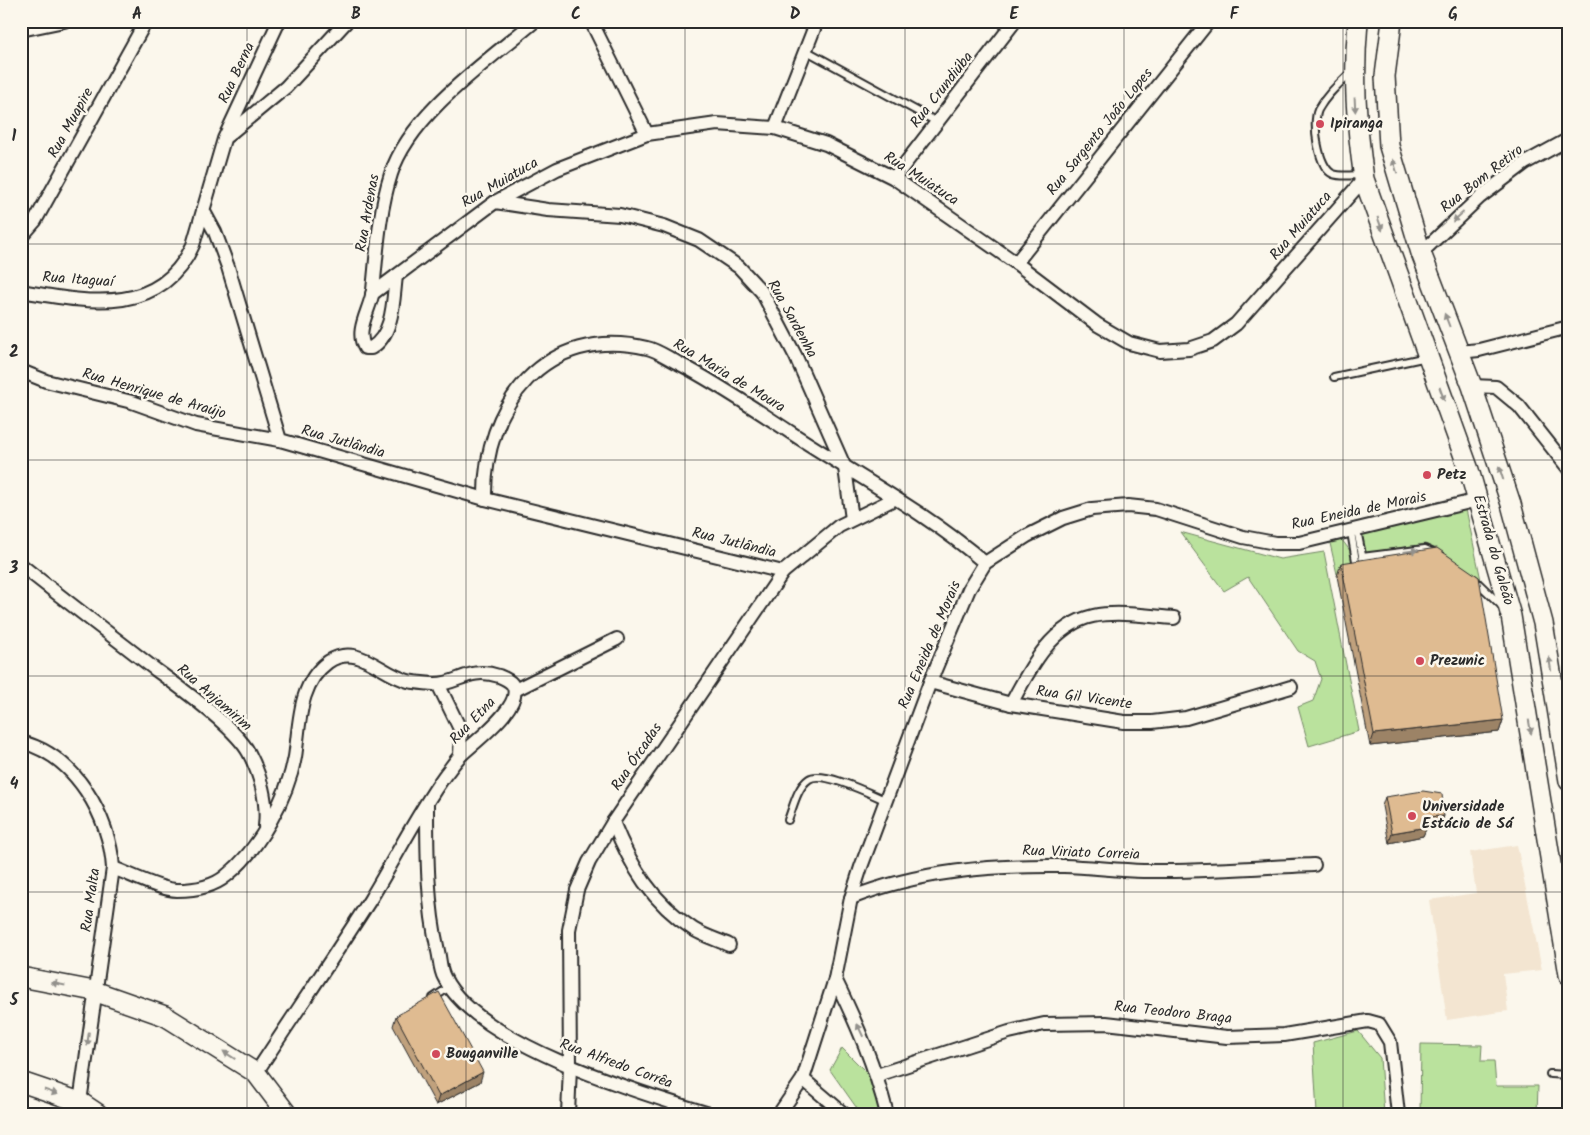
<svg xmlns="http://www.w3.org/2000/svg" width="1590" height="1135" font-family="Kalam,sans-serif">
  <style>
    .built { fill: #f3e5d1 }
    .green { fill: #bae29d; stroke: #728664 }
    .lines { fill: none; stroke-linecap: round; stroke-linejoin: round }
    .service-casing { stroke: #2b2b2b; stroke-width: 10 }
    .minor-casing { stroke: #2b2b2b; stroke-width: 16 }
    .secondary-casing { stroke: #2b2b2b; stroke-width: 22 }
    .service { stroke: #fbf7ec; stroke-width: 6 }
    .minor { stroke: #fbf7ec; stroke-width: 12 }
    .secondary { stroke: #fbf7ec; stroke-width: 19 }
    .wall { fill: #c0a17d; stroke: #2b2b2b }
    .shaded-wall { fill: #9c8366; stroke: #2b2b2b }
    .building { fill: #dfbb91; stroke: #2b2b2b }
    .oneway { fill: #93918c }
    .grid { fill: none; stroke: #2b2b2b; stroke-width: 1; stroke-opacity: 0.55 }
    .poi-dot { fill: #d1495b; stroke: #fbf7ec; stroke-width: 2 }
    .labels { text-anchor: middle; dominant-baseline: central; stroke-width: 5; stroke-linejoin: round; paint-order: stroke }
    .street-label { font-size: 15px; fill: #2b2b2b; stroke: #fbf7ec }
    .poi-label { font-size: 15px; font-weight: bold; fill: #2b2b2b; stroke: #fbf7ec; text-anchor: start }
    .neatline { fill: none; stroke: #2b2b2b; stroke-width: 2 }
    .grid-label { font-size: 16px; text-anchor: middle; font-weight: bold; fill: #2b2b2b }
  </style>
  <rect width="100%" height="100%" fill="#fbf7ec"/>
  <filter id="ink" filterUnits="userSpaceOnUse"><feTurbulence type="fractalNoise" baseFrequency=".02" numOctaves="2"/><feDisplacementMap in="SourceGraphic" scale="10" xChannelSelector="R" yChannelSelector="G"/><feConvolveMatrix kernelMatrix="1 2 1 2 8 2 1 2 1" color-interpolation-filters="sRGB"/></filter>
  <g filter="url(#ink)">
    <!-- built -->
    <path class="built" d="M1517 845 1542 970 1503 974 1508 1011 1447 1020 1429 900 1476 893 1470 852Z"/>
    <!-- green -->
    <g class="green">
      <path d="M1466 509 1481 580 1447 555 1425 544 1365 553 1361 533Z"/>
      <path d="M1180 532 1280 559 1324 552 1359 731 1309 746 1298 707 1313 701 1321 679 1315 661 1298 651 1248 577 1224 591Z"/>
      <path d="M1339 536 1351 552 1355 571 1337 574 1329 539Z"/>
      <path d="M1358 1031 1380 1058 1384 1114H1317L1313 1043Z"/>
      <path d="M1421 1044 1482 1045 1481 1061H1494L1496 1086H1538L1537 1114H1420Z"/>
      <path d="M842 1048 876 1082 880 1114H861L830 1070Z"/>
    </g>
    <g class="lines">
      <defs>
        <g id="service">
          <path d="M805 50 937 122"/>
          <path d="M1351 72C1339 84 1326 95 1318 110 1312 123 1318 168 1333 174 1341 177 1353 175 1361 175"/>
          <path d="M1334 377 1427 357"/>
          <path d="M1357 530 1363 560"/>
          <path d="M1351 532 1357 567"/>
          <path d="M1362 557 1425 549 1434 553"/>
          <path d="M1474 579 1503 607"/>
          <path d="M788 820C793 808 797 787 809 779 822 770 871 794 885 800"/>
          <path d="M433 998 451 986"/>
          <path d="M1550 1074 1569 1075"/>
        </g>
        <g id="minor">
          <path d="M591 21 647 134"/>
          <path d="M21 30 64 21"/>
          <path d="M775 128 817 21"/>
          <path d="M227 136 286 87 347 21"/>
          <path d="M894 178 1015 21"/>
          <path d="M495 202 548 210 620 215 664 226 699 240 739 267 762 292 796 357 845 468 852 519"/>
          <path d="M203 210 215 232 228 267 280 440 485 499 783 572"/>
          <path d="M21 237 35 221 146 21"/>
          <path d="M1421 253 1480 197 1525 163 1569 139"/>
          <path d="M1016 263 1209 21"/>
          <path d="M396 276C393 299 394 335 371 348H365C354 330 371 309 373 290 377 252 379 211 391 174 410 114 488 61 535 21"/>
          <path d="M21 291C86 302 160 318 193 245L224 139 279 21"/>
          <path d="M372 294 495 202 557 169 647 134 717 124 775 128 826 144 894 178 1016 263 1098 325 1129 343 1160 351 1189 349 1213 341 1236 324 1364 179"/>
          <path d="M1459 352 1479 350 1569 327"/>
          <path d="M21 371 46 381 132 402 196 425 280 440"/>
          <path d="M1472 386 1496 387 1519 406 1569 469"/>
          <path d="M485 499C483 405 546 324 647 348 657 350 668 358 678 363 717 383 753 408 790 432 855 475 926 512 985 563"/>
          <path d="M21 565C66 601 111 635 156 670 181 688 235 727 249 753 260 774 268 802 265 826"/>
          <path d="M930 682 1011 704 1124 722H1152L1186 718 1291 687"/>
          <path d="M438 684 461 731 460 756"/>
          <path d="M515 690 617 639"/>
          <path d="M1011 704C1029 670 1051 625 1093 616 1118 611 1148 616 1174 618"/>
          <path d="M21 742C75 755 110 817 113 868L80 1102"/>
          <path d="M427 804C427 854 427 903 438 951 440 959 440 970 444 977 476 1044 640 1093 709 1114"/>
          <path d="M613 822C631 867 652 902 693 929 704 936 718 940 729 945"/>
          <path d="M113 868C130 874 160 890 177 890 193 890 213 887 226 876 259 850 287 798 295 757 300 724 298 684 328 662 358 642 380 674 408 681 416 683 426 683 434 684 458 685 468 666 499 676 504 678 509 680 512 684 527 704 473 743 461 755 455 761 450 769 445 775 417 814 395 859 370 900 333 958 294 1015 256 1073"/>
          <path d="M851 898C918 871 992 865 1064 866 1090 867 1117 870 1143 871 1200 872 1257 867 1314 865"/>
          <path d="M835 979C857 1024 875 1066 887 1114"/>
          <path d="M877 1075 1009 1032 1044 1024 1106 1023 1227 1037 1284 1035 1368 1021 1379 1024 1390 1042 1398 1114"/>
          <path d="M803 1079 844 1114"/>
          <path d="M568 1114 570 1067 569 930 577 890 589 862 613 822 783 572 839 526 894 499"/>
          <path d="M779 1114 803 1079 835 979 851 898 861 867 930 682 969 589 985 563 1027 536 1063 518 1092 509 1128 506 1156 509 1243 537 1275 543H1299L1478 500"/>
        </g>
        <g id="secondary">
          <path d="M1358 21C1353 78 1356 122 1364 179L1469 470 1511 616 1569 975"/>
          <path d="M1392 21 1385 76 1389 146 1421 253 1472 386 1511 504 1543 623 1569 781"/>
          <path d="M21 977 94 991 165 1016 256 1073 287 1114"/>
          <path d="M21 1082 80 1102 98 1114"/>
        </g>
      </defs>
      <!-- service casing -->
      <use href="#service" class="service-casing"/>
      <!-- minor casing -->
      <use href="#minor" class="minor-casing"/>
      <!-- secondary casing -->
      <use href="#secondary" class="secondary-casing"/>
      <!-- service -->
      <use href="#service" class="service"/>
      <!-- minor -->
      <use href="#minor" class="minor"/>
      <!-- secondary -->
      <use href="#secondary" class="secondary"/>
    </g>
    <!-- wall -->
    <g class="wall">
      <path d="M1341 563 1503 720 1499 732 1370 746 1337 576Z"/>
      <path d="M1385 797 1441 825 1427 826 1423 836 1389 843 1382 806Z"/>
      <path d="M396 1016 480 1082 436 1105 393 1026Z"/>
    </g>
    <!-- shaded-wall -->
    <g class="shaded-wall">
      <path d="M1503 720 1499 732 1370 746 1374 734Z"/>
      <path d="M1444 816 1441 825 1423 826 1426 817Z"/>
      <path d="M1427 827 1423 836 1389 843 1392 833Z"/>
      <path d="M483 1072 480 1082 436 1105 439 1096Z"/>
    </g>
    <!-- building -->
    <g class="building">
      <path d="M1437 548 1479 577 1503 720 1374 734 1341 563Z"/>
      <path d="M1423 791 1442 794 1444 816 1426 817 1427 827 1392 833 1385 797Z"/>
      <path d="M439 992 483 1072 439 1096 396 1016Z"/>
    </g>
    <!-- one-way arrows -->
    <defs><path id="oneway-solid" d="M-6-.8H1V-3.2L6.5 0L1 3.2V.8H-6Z" transform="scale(1.25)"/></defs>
    <g class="oneway">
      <use href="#oneway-solid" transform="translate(1355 105) rotate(87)"/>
      <use href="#oneway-solid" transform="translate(1395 166) rotate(-107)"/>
      <use href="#oneway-solid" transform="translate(1458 217) rotate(138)"/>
      <use href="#oneway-solid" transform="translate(1380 224) rotate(70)"/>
      <use href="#oneway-solid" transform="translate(1447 320) rotate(-111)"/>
      <use href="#oneway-solid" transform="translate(1442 394) rotate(70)"/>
      <use href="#oneway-solid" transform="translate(1501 473) rotate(-108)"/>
      <use href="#oneway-solid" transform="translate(1411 551) rotate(-8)"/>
      <use href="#oneway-solid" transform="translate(1550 664) rotate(-99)"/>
      <use href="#oneway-solid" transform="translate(1530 727) rotate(80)"/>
      <use href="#oneway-solid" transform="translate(58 984) rotate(-169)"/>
      <use href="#oneway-solid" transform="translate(860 1030) rotate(-115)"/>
      <use href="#oneway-solid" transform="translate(88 1039) rotate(97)"/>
      <use href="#oneway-solid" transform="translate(229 1055) rotate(-147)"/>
      <use href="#oneway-solid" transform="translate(51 1092) rotate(19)"/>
    </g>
  </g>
  <!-- grid -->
  <path class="grid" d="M247 21V1114M466 21V1114M685 21V1114M905 21V1114M1124 21V1114M1343 21V1114M21 244H1569M21 460H1569M21 676H1569M21 892H1569"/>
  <!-- markers -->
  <g class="poi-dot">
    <circle cx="1320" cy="124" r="5"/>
    <circle cx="1427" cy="475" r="5"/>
    <circle cx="1420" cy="661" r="5"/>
    <circle cx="1412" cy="816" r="5"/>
    <circle cx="436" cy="1054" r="5"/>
  </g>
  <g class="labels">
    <!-- street labels -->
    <g class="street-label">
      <text transform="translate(237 73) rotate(-65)">Rua Berna</text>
      <text transform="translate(942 90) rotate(-52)">Rua Crundiúba</text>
      <text transform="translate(71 123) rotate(-61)">Rua Muapire</text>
      <text transform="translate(1100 132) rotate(-51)">Rua Sargento João Lopes</text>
      <text transform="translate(921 179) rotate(33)">Rua Muiatuca</text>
      <text transform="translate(1482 179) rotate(-38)">Rua Bom Retiro</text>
      <text transform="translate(500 183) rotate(-30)">Rua Muiatuca</text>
      <text transform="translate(368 213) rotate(-80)">Rua Ardenas</text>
      <text transform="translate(1301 226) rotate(-49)">Rua Muiatuca</text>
      <text transform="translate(78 280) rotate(4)">Rua Itaguaí</text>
      <text transform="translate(792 319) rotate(61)">Rua Sardenha</text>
      <text transform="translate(729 376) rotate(31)">Rua Maria de Moura</text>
      <text transform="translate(154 394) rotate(16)">Rua Henrique de Araújo</text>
      <text transform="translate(343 442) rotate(16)">Rua Jutlândia</text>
      <text transform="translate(1359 511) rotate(-12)">Rua Eneida de Morais</text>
      <text transform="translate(734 543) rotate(14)">Rua Jutlândia</text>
      <text transform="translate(1493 550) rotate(74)">Estrada do Galeão</text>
      <text transform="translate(930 645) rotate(-67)">Rua Eneida de Morais</text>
      <text transform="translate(214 698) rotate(41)">Rua Anjamirim</text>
      <text transform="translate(1084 698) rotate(8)">Rua Gil Vicente</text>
      <text transform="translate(473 721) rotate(-46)">Rua Etna</text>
      <text transform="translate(637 757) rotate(-56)">Rua Órcadas</text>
      <text transform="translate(1081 853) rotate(2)">Rua Viriato Correia</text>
      <text transform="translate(91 900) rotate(-82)">Rua Malta</text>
      <text transform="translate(1173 1013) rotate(6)">Rua Teodoro Braga</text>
      <text transform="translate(616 1064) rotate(20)">Rua Alfredo Corrêa</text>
    </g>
    <!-- poi labels -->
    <g class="poi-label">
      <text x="1330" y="124">Ipiranga</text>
      <text x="1437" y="475">Petz</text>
      <text x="1430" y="661">Prezunic</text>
      <text x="1422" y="807">Universidade<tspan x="1422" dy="17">Estácio de Sá</tspan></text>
      <text x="446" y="1054">Bouganville</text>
    </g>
  </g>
  <!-- margin -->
  <rect width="1590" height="1135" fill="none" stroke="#fbf7ec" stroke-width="55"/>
  <rect x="28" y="28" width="1534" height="1080" class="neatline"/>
  <g class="grid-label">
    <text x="137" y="19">A</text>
    <text x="356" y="19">B</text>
    <text x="576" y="19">C</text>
    <text x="795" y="19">D</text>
    <text x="1014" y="19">E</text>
    <text x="1234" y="19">F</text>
    <text x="1453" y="19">G</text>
    <text x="14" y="141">1</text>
    <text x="14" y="357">2</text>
    <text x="14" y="573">3</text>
    <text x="14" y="789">4</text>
    <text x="14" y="1005">5</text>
  </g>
</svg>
